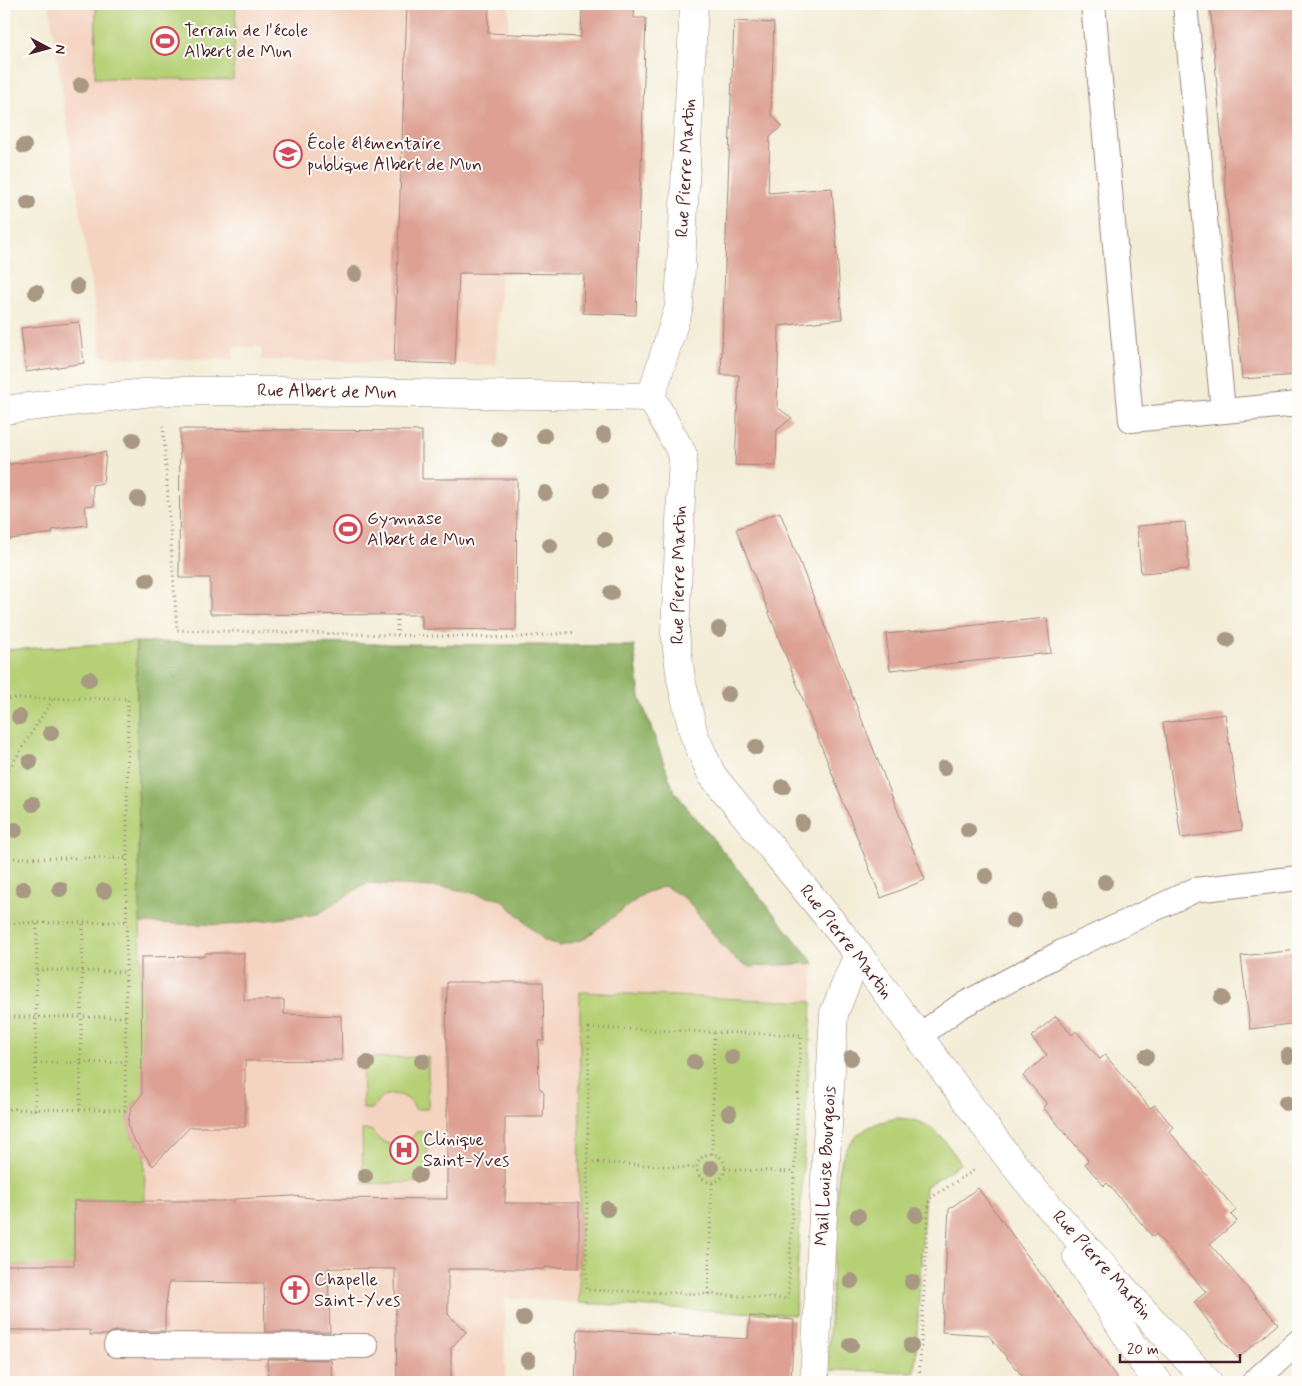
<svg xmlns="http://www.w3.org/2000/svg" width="1302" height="1386" font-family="Mynerve,sans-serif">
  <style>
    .built { fill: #f4d3c0 }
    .green { fill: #b5d075; stroke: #807850 }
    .forest { fill: #90b266; stroke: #6d6848 }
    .building { fill: #dda093 }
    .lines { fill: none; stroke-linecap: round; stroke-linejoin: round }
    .service-casing { stroke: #9e8680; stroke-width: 26 }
    .pedestrian-casing { stroke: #9e8680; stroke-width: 29 }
    .minor-casing { stroke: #9e8680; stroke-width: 29 }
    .path { stroke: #9e8680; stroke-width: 3; stroke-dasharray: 1 4; stroke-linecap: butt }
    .service { stroke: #fff; stroke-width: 24 }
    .pedestrian { stroke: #fff; stroke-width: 28 }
    .minor { stroke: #fff; stroke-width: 28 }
    .tree { fill: #a89884 }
    .labels { text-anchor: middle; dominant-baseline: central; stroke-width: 4; stroke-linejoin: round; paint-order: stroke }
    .poi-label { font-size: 18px; fill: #4a1f2b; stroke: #fdfcf7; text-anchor: start }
    .street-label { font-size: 18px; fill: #4a1f2b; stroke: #fdfcf7 }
  </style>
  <rect width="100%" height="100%" fill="#fdfcf7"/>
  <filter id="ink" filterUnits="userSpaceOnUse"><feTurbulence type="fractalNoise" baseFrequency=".02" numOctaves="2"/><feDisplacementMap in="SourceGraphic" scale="10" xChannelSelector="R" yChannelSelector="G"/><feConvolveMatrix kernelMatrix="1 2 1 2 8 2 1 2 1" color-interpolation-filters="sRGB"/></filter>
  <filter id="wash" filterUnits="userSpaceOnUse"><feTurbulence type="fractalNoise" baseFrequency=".0096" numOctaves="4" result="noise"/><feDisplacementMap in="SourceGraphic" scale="20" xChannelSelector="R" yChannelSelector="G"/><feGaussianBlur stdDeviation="1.12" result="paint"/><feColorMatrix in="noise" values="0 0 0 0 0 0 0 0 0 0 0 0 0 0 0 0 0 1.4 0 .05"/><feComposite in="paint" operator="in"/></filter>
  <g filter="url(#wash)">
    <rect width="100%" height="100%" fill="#f3ecd6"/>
    <!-- built -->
    <g class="built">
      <path d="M49 4H509L501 273 496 365 262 360 261 347H233V360L128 358 102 356Z"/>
      <path d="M136 642 518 644 634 646 640 697 674 791 814 963 795 1315 579 1303 505 1298V1382H4V650Z"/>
    </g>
    <!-- green -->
    <g class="green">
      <path d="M96 4H236L233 80 95 78Z"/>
      <path d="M136 642 143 1103 137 1100C124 1113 127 1131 137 1145L144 1141 145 1201H74V1290H28V1265H4V650Z"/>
      <path d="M580 992 812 1002 795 1315 579 1303Z"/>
      <path d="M428 1057V1109H415C411 1097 395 1090 382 1097 378 1099 375 1105 372 1109H363L362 1058Z"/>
      <path d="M897 1118C934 1120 940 1135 961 1163L925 1187 915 1372 827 1370 839 1168C847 1137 866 1124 897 1118Z"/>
      <path d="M362 1130H371C379 1142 394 1150 408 1142 411 1140 414 1135 416 1132L427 1131 428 1182 363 1184Z"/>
    </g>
    <!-- forest -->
    <path class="forest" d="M136 642 634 646 640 697 674 791 814 963 750 967 735 959 721 944 686 899 665 886 645 893 584 939 560 946 544 940 502 900 450 888 366 883 318 914 226 925 140 923Z"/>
    <g id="blocks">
      <!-- building -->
      <g class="building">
        <path d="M407 4H489L488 33 581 37 582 4H635L634 18H646L636 315 583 313 584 274 459 273 455 364 394 362Z"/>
        <path d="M1210 4H1298V375L1242 379Z"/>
        <path d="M734 21 774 23 771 114 782 126 770 137 768 193 832 188 842 319 779 326 777 407 792 418 777 430 776 466 735 465 739 375H721Z"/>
        <path d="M79 322 84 363 26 372 21 328Z"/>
        <path d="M180 429 422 431V479H517L516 630 422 629V615L210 614V578H179Z"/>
        <path d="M106 452 103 483 92 485 94 505 85 506 87 525 52 530 53 533 4 540V465Z"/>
        <path d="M780 512 925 880 881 898 736 529Z"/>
        <path d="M1185 522 1189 569 1141 573 1137 526Z"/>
        <path d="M1047 618 1051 653 890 670 886 634Z"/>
        <path d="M1225 714 1242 830 1181 838 1163 723Z"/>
        <path d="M1298 950V1023L1250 1029 1241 956Z"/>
        <path d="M205 953H244V1000H284V1014L341 1016 342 1060 245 1061V1127H190L153 1166 134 1140 130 1133 128 1122 131 1108 142 1094 141 957 205 956Z"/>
        <path d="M447 982H543L544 1041H538L539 1087 544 1093 543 1117H505V1203H579V1268L545 1267V1269H448V1314L466 1332 451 1348V1382H397L395 1269 328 1268 330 1332H265L264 1283 169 1282 165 1313V1331H116L110 1333 107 1335H90V1330H4V1265H74V1201H234V1199L293 1196 321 1199V1198L447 1199V1038H446Z"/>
        <path d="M1056 1016 1072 1035 1076 1031 1100 1059 1105 1055 1150 1108 1155 1105 1173 1127 1169 1131 1236 1210 1231 1215 1237 1221 1210 1244 1278 1324 1238 1358 1219 1336 1194 1302 1206 1292 1156 1234 1153 1237 1107 1183 1104 1186 1085 1164 1088 1160 1043 1107 1047 1104 1023 1076 1047 1055 1031 1037Z"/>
        <path d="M978 1188 1120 1382H1027L1018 1371 988 1335 942 1332 949 1209Z"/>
        <path d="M750 1316 794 1320 791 1382H575L578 1329 748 1339Z"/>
        <path d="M267 1359 331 1360 333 1382H268Z"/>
      </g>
    </g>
  </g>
  <g filter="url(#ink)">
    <use href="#blocks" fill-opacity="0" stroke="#9e8680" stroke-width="1"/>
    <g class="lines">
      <defs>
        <g id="service">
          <path d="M1093 4 1131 420 1298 404"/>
          <path d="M1185 4 1223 411"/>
          <path d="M919 1036 959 1007 1062 952 1195 890 1298 878"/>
          <path d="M116 1345 366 1346"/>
          <path d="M1254 1382 1298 1342"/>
        </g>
        <path id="pedestrian" d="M814 1382 834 1013 858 954"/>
        <g id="minor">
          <path d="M694 4 679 307 651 397 683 455 675 633 681 679 694 735 712 775 858 954 1004 1152 1036 1192 1208 1382"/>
          <path d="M4 410 160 391H285L651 397"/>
          <path d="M1077 1256 1143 1362 1158 1382"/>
        </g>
      </defs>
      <!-- service casing -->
      <use href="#service" class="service-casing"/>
      <!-- pedestrian casing -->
      <use href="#pedestrian" class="pedestrian-casing"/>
      <!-- minor casing -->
      <use href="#minor" class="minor-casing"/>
      <!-- path -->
      <g class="path">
        <path d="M163 426 177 630 397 635"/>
        <path d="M397 615V635L511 638 576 632"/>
        <path d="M4 698 128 699 125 1110 4 1109"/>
        <path d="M4 777 53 699"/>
        <path d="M4 858H127"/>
        <path d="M4 923 126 922"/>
        <path d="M37 970 126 972"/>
        <path d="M4 1017H126"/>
        <path d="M589 1028 801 1035 788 1299 708 1294 586 1290Z"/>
        <path d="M36 1063 126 1062"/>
        <path d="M35 1110 37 922"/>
        <path d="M80 1110 83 922"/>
        <circle cx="711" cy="1168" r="14"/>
        <path d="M712 1154 714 1032"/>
        <path d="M588 1162 697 1168"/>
        <path d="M725 1169 791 1172"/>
        <path d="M708 1294 712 1182"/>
        <path d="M919 1382 929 1199 974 1170"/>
      </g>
      <!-- service -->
      <use href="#service" class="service"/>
      <!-- pedestrian -->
      <use href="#pedestrian" class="pedestrian"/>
      <!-- minor -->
      <use href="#minor" class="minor"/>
    </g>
    <!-- trees -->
    <g class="tree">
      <circle cx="81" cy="85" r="8"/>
      <circle cx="24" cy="146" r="8"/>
      <circle cx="28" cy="203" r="8"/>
      <circle cx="355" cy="274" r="8"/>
      <circle cx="77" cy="287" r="8"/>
      <circle cx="36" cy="292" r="8"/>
      <circle cx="604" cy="435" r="8"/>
      <circle cx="544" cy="436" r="8"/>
      <circle cx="499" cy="439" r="8"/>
      <circle cx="133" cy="440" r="8"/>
      <circle cx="601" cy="491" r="8"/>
      <circle cx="545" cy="493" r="8"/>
      <circle cx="138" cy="499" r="8"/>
      <circle cx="605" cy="540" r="8"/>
      <circle cx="550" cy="546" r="8"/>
      <circle cx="147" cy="580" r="8"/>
      <circle cx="611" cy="593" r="8"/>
      <circle cx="719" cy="629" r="8"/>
      <circle cx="1227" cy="640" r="8"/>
      <circle cx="89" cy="679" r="8"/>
      <circle cx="728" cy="694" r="8"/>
      <circle cx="19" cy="717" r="8"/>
      <circle cx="51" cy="733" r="8"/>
      <circle cx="756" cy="747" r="8"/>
      <circle cx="30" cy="762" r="8"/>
      <circle cx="944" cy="768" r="8"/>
      <circle cx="783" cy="787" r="8"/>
      <circle cx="33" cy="804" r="8"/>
      <circle cx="802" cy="823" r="8"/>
      <circle cx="15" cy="830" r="8"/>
      <circle cx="968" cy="830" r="8"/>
      <circle cx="986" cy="876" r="8"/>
      <circle cx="1105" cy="882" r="8"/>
      <circle cx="23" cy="889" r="8"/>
      <circle cx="60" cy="889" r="8"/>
      <circle cx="104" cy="891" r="8"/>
      <circle cx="1050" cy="900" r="8"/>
      <circle cx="1013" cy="921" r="8"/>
      <circle cx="1222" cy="998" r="8"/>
      <circle cx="1288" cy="1056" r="8"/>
      <circle cx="732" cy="1057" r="8"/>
      <circle cx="1146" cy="1057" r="8"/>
      <circle cx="851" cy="1058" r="8"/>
      <circle cx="422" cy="1061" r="8"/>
      <circle cx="694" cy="1062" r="8"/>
      <circle cx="367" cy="1063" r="8"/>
      <circle cx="1286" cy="1103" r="8"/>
      <circle cx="729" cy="1113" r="8"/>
      <circle cx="711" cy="1168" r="8"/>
      <circle cx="419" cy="1175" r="8"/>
      <circle cx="365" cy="1176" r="8"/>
      <circle cx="607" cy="1209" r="8"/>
      <circle cx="916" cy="1215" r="8"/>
      <circle cx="858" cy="1216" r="8"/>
      <circle cx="851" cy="1281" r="8"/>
      <circle cx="912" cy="1282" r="8"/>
      <circle cx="524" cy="1318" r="8"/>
      <circle cx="851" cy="1345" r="8"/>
      <circle cx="911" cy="1346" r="8"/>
      <circle cx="528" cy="1360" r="8"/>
    </g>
  </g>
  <!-- icons -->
  <defs>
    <symbol id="stadium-ring" viewBox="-11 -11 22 22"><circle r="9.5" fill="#fdfcf7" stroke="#d1495b" stroke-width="1.5"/><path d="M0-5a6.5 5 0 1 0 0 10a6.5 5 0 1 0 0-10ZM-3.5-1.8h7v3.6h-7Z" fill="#d1495b"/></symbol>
    <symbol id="school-ring" viewBox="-11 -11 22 22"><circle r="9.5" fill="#fdfcf7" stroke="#d1495b" stroke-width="1.5"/><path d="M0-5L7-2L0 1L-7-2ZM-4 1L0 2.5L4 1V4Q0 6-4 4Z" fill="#d1495b"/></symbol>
    <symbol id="hospital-ring" viewBox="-11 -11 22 22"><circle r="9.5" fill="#fdfcf7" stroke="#d1495b" stroke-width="1.5"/><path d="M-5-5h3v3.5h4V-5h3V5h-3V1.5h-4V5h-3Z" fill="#d1495b"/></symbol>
    <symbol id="church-ring" viewBox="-11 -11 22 22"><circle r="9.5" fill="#fdfcf7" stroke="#d1495b" stroke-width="1.5"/><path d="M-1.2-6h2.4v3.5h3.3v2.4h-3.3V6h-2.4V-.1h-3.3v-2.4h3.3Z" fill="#d1495b"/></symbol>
  </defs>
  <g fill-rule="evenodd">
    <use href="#stadium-ring" x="149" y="25" width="32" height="32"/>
    <use href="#school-ring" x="272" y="138" width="32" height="32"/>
    <use href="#stadium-ring" x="332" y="513" width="32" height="32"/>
    <use href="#hospital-ring" x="388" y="1134" width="32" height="32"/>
    <use href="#church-ring" x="279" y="1274" width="32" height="32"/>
  </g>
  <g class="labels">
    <!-- poi labels -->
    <g class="poi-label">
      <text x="184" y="31">Terrain de l'école<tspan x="184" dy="21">Albert de Mun</tspan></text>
      <text x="307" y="144">École élémentaire<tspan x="307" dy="21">publique Albert de Mun</tspan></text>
      <text x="367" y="519">Gymnase<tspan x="367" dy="21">Albert de Mun</tspan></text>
      <text x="423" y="1140">Clinique<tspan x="423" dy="21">Saint-Yves</tspan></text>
      <text x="314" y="1280">Chapelle<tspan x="314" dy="21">Saint-Yves</tspan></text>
    </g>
    <!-- street labels -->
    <g class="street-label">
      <text transform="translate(686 168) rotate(-87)">Rue Pierre Martin</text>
      <text transform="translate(327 392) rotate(1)">Rue Albert de Mun</text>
      <text transform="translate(679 575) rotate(-89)">Rue Pierre Martin</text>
      <text transform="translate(846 942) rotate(52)">Rue Pierre Martin</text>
      <text transform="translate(826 1166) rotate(-87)">Mail Louise Bourgeois</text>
      <text transform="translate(1102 1265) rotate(48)">Rue Pierre Martin</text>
    </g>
  </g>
  <!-- margin -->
  <rect width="1302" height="1386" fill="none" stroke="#fdfcf7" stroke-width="20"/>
  <!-- north arrow -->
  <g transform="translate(48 48) rotate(96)" stroke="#fdfcf7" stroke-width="4" paint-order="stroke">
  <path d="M0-4L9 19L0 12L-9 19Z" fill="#4a1f2b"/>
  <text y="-8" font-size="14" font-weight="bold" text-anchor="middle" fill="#4a1f2b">N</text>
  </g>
  <!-- scale -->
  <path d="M1120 1354v8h120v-8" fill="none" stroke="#4a1f2b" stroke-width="2.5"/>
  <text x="1127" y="1354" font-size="15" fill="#4a1f2b" stroke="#fdfcf7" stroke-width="4" paint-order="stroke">20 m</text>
</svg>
